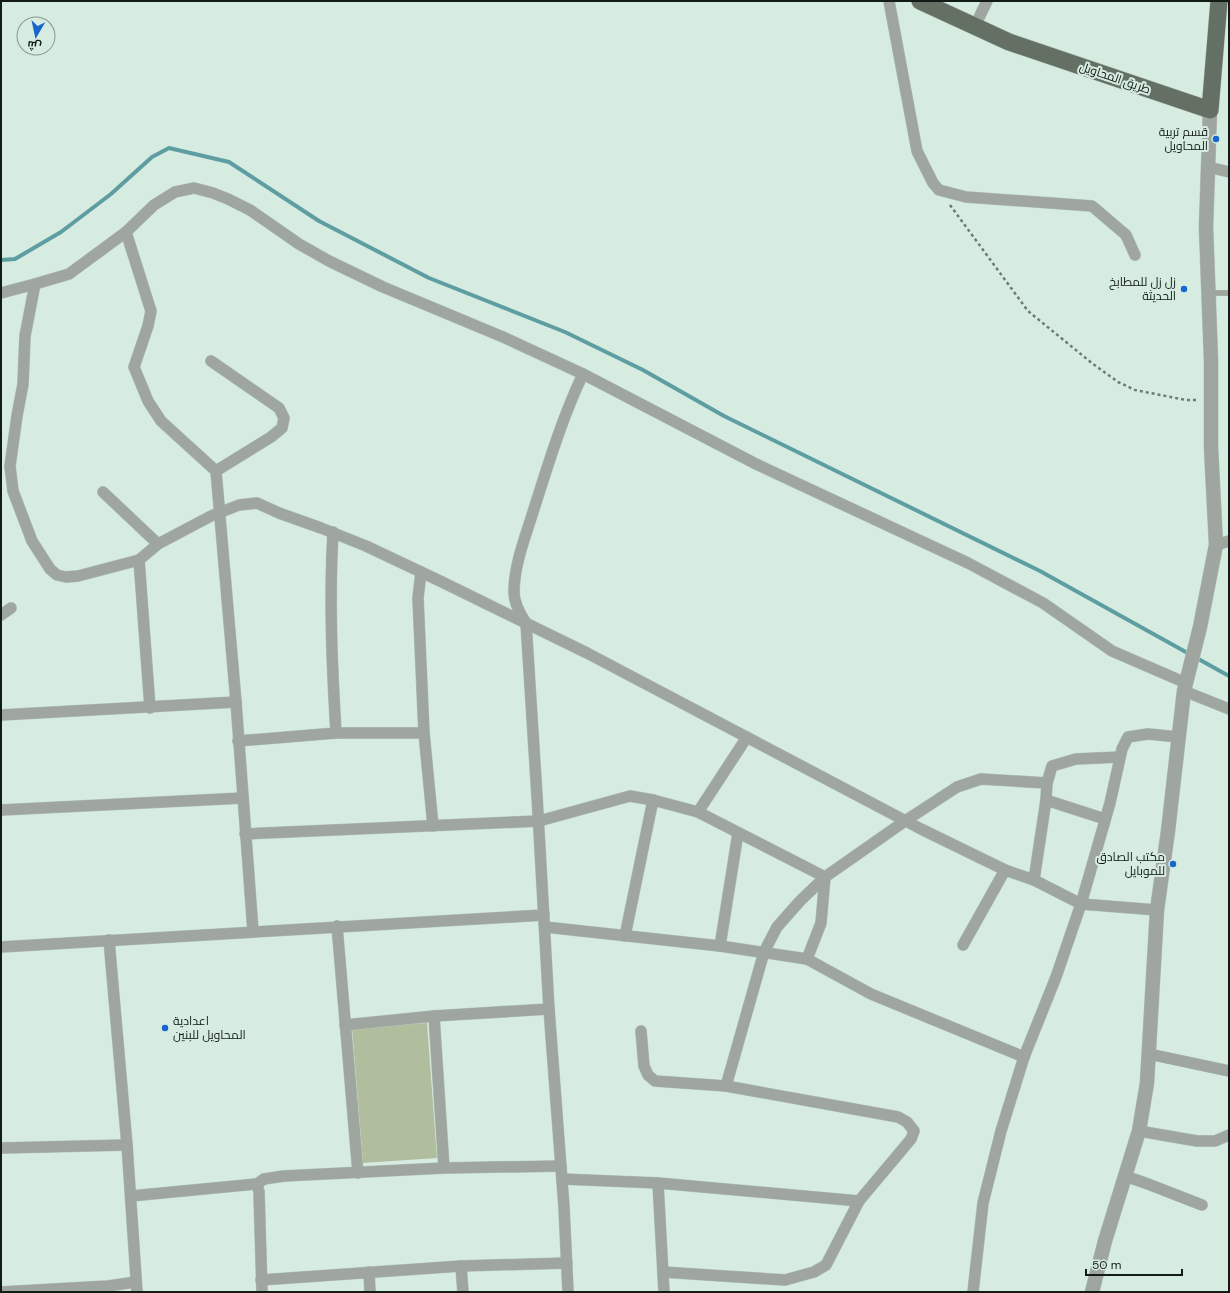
<svg xmlns="http://www.w3.org/2000/svg" width="1230" height="1293" font-family="'DM Sans',Cairo,sans-serif">
  <style>
    .green { fill: #b1be9e }
    .lines { fill: none; stroke-linecap: round; stroke-linejoin: round }
    .stream { stroke: #5e9ea2; stroke-width: 4 }
    .service-casing { stroke: #b4c6bd; stroke-width: 6 }
    .minor-casing { stroke: #b4c6bd; stroke-width: 12 }
    .tertiary-casing { stroke: #b4c6bd; stroke-width: 15 }
    .primary-casing { stroke: #b4c6bd; stroke-width: 18 }
    .path { stroke: #6d7b73; stroke-width: 2.5; stroke-dasharray: 3 3; stroke-linecap: butt }
    .service { stroke: #9fa69f; stroke-width: 5.5 }
    .minor { stroke: #9fa69f; stroke-width: 11 }
    .tertiary { stroke: #9fa69f; stroke-width: 14 }
    .primary { stroke: #647064; stroke-width: 17 }
    .poi-dot { fill: #1766d0; stroke: #d7ece1; stroke-width: 1.5 }
    .labels { text-anchor: middle; dominant-baseline: central; stroke-width: 4; stroke-linejoin: round; paint-order: stroke }
    .street-label { font-size: 12px; fill: #131b17; stroke: #d7ece1 }
    .poi-label { font-size: 12px; fill: #131b17; stroke: #d7ece1; text-anchor: end }
  </style>
  <rect width="100%" height="100%" fill="#d7ece1"/>
  <!-- green -->
  <path class="green" d="M427 1023 437 1158 363 1163 352 1028Z"/>
  <g class="lines">
    <!-- stream -->
    <path class="stream" d="M1 260 15 259 61 232 111 194 152 157 169 148 229 162 319 221 429 278 565 332 643 370 724 416 1040 571 1229 676"/>
    <defs>
      <path id="service" d="M1209 293H1229"/>
      <g id="minor">
        <path d="M889 1 917 151 933 183 939 190 966 197 1092 206 1126 235 1135 255"/>
        <path d="M975 26 987 1"/>
        <path d="M1208 167 1229 172"/>
        <path d="M126 232 151 311 148 326 134 367 148 401 161 421 216 471 236 702 253 931"/>
        <path d="M35 284 25 336 23 384 17 416 10 466 13 491 32 541 50 569 57 575 66 577 78 576 139 560 158 544 211 516 239 505 257 503 279 513 321 528 366 546 440 581 587 653 921 829 1005 870 1034 880 1081 904 1157 910"/>
        <path d="M1 293 35 284 69 274 126 232 154 205 175 192 194 188 213 193 228 199 250 210 299 244 329 261 383 287 503 337 583 374 756 464 968 563 1043 603 1112 651 1186 683"/>
        <path d="M211 361 279 408 284 418 282 428 271 437 216 471"/>
        <path d="M103 492 158 544"/>
        <path d="M333 532C329 600 332 666 336 733"/>
        <path d="M1216 545 1229 541"/>
        <path d="M139 560 150 708"/>
        <path d="M421 572 418 598 424 733"/>
        <path d="M1 615 11 608"/>
        <path d="M1184 691 1229 709"/>
        <path d="M1 715 236 702"/>
        <path d="M238 741 336 733H424L433 826"/>
        <path d="M1046 800 1105 819"/>
        <path d="M1 810 243 798"/>
        <path d="M698 812 747 737"/>
        <path d="M245 834 539 821 630 796 653 800 698 812 825 877 821 923 807 959"/>
        <path d="M1034 880 1046 800 1047 783 1052 766 1076 759 1120 757"/>
        <path d="M337 926 358 1173"/>
        <path d="M545 927 720 946 807 959 871 994 1024 1057"/>
        <path d="M625 936 653 800"/>
        <path d="M109 940 127 1145 137 1292"/>
        <path d="M963 945 1005 870"/>
        <path d="M720 946 738 833"/>
        <path d="M1 947 544 915"/>
        <path d="M434 1016 444 1168"/>
        <path d="M345 1025 434 1016 549 1009"/>
        <path d="M641 1031 644 1066 648 1075 655 1081 726 1086 898 1117 907 1122 914 1131 911 1139 859 1201 826 1265 814 1272 785 1280 663 1272"/>
        <path d="M1149 1054 1229 1071"/>
        <path d="M726 1086 764 952 777 927 800 901 825 877 905 821 957 787 981 779 1047 783"/>
        <path d="M1139 1131 1197 1141H1215L1229 1135"/>
        <path d="M1 1148 127 1145"/>
        <path d="M1125 1176 1148 1184 1202 1205"/>
        <path d="M562 1179 658 1183 859 1201"/>
        <path d="M658 1183 664 1292"/>
        <path d="M131 1196 257 1184"/>
        <path d="M461 1266 463 1292"/>
        <path d="M369 1272 370 1292"/>
        <path d="M261 1280 461 1266 567 1263"/>
        <path d="M1 1292 108 1286 136 1282"/>
        <path d="M262 1292 259 1192 257 1184 264 1179 284 1176 444 1168 561 1166"/>
        <path d="M568 1292 564 1207 549 1009 537 796 526 623C520 614 514 603 514 592 514 565 525 538 533 512 548 465 562 418 583 374"/>
        <path d="M973 1292 983 1203 1001 1131 1024 1057 1056 977 1081 904 1110 803 1122 749 1128 737 1148 734 1179 737"/>
      </g>
      <path id="tertiary" d="M1092 1292 1105 1241 1139 1131 1147 1083 1157 910 1168 831 1184 691 1200 627 1216 545 1211 447V360L1206 227 1210 110"/>
      <path id="primary" d="M920 1 1009 42 1210 110 1219 1"/>
    </defs>
    <!-- service casing -->
    <use href="#service" class="service-casing"/>
    <!-- minor casing -->
    <use href="#minor" class="minor-casing"/>
    <!-- tertiary casing -->
    <use href="#tertiary" class="tertiary-casing"/>
    <!-- primary casing -->
    <use href="#primary" class="primary-casing"/>
    <!-- path -->
    <path class="path" d="M950 205 1028 311 1093 364 1118 382 1135 390 1186 400H1199"/>
    <!-- service -->
    <use href="#service" class="service"/>
    <!-- minor -->
    <use href="#minor" class="minor"/>
    <!-- tertiary -->
    <use href="#tertiary" class="tertiary"/>
    <!-- primary -->
    <use href="#primary" class="primary"/>
  </g>
  <!-- markers -->
  <g class="poi-dot">
    <circle cx="1216" cy="139" r="4"/>
    <circle cx="1184" cy="289" r="4"/>
    <circle cx="1173" cy="864" r="4"/>
    <circle cx="165" cy="1028" r="4"/>
  </g>
  <g class="labels">
    <!-- street labels -->
    <g class="street-label">
      <text transform="translate(1115 78) rotate(19)">طريق المحاويل</text>
    </g>
    <!-- poi labels -->
    <g class="poi-label">
      <text x="1208" y="132">قسم تربية<tspan x="1208" dy="14">المحاويل</tspan></text>
      <text x="1176" y="282">زل زل للمطابخ<tspan x="1176" dy="14">الحديثة</tspan></text>
      <text x="1165" y="857">مكتب الصادق<tspan x="1165" dy="14">للموبايل</tspan></text>
      <text x="173" y="1021" text-anchor="start">اعدادية<tspan x="173" dy="14">المحاويل للبنين</tspan></text>
    </g>
  </g>
  <!-- border -->
  <rect width="1230" height="1293" fill="none" stroke="#131b17" stroke-width="4"/>
  <!-- north arrow -->
  <g transform="translate(36 36) rotate(189)"><circle r="19" fill="#d7ece1" stroke="#899890"/>
  <path d="M0-3L7 15L0 10L-7 15Z" fill="#1766d0"/>
  <text y="-6" font-size="11" font-weight="bold" text-anchor="middle" fill="#131b17">ش</text>
  </g>
  <!-- scale -->
  <path d="M1086 1269v6h96v-6" fill="none" stroke="#131b17" stroke-width="2"/>
  <text x="1092" y="1269" font-size="12" fill="#131b17" stroke="#d7ece1" stroke-width="3" paint-order="stroke">50 m</text>
</svg>
